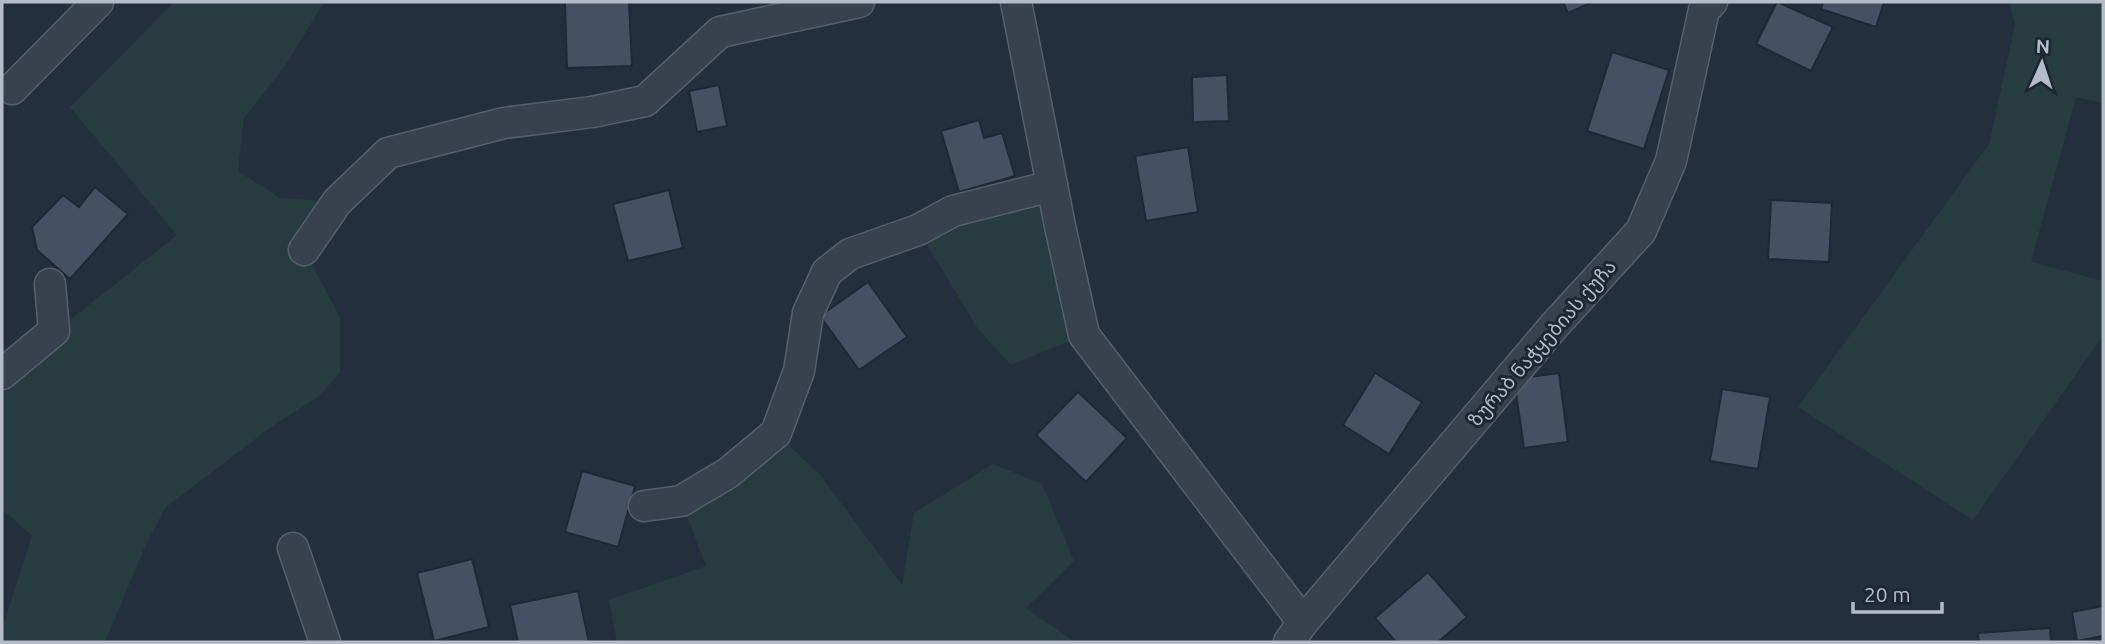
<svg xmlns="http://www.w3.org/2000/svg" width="2105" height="644" font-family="Ubuntu,'Noto Sans Georgian',sans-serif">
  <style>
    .green { fill: #263c3f }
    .building { fill: #455162; stroke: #1f2835; stroke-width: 2 }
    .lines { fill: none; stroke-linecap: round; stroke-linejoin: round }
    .minor-casing { stroke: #565f6c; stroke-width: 33 }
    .minor { stroke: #38414e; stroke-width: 30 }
    .labels { text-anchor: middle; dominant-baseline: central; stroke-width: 6; stroke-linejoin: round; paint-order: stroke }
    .street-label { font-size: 19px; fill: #b4bcc9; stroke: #1d2633 }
  </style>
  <rect width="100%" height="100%" fill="#242f3e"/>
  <!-- green -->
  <g class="green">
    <path d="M174 2H324L285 66 244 118 238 171 280 198 337 202 304 250 340 317V373L318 397 271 427 165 508 144 549 105 642H2V629L32 536 2 509V374L177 235 70 107Z"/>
    <path d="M2009 2H2103V103L2076 97 2031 262 2103 281V336L1973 520 1798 407 1989 144 2015 25Z"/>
    <path d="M1052 186 1084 335 1011 365 978 329 918 230Z"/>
    <path d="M776 433 821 476 902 585 914 513 993 464 1042 484 1074 561 1026 608 1075 642H617L609 600 706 566 681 501Z"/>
  </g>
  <!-- building -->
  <g class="building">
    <path d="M565 2H629L632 66 567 68Z"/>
    <path d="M1563 2H1593L1568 13Z"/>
    <path d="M1777 2 1833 27 1811 71 1756 44Z"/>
    <path d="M1823 2H1884L1876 27 1821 9Z"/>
    <path d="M1612 52 1669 70 1644 149 1587 131Z"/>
    <path d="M1227 75 1229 121 1193 122 1192 77Z"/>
    <path d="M719 85 727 126 697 132 689 91Z"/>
    <path d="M979 120 984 138 1002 133 1015 176 959 192 941 131Z"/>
    <path d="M1188 147 1198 212 1146 221 1135 156Z"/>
    <path d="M95 187 128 214 70 279 37 250 32 227 63 195 79 207Z"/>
    <path d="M669 190 683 248 628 261 613 204Z"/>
    <path d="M1771 200 1832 203 1829 262 1768 259Z"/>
    <path d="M868 282 907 337 859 370 820 316Z"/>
    <path d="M1375 373 1422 402 1389 454 1343 425Z"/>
    <path d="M1559 373 1568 442 1524 448 1514 379Z"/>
    <path d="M1722 389 1770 397 1758 469 1710 461Z"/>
    <path d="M1078 392 1127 438 1086 482 1036 435Z"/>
    <path d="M582 471 635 486 618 547 565 532Z"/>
    <path d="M472 559 489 627 434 641 417 573Z"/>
    <path d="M1428 572 1467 617 1438 642H1396L1375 618Z"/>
    <path d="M578 591 589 642H518L510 605Z"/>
    <path d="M2103 606V636L2077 641 2072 612Z"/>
    <path d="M2050 628 2051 642H1979L1978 633Z"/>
  </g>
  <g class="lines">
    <defs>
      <g id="minor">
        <path d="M1016 2 1060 226 1084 335 1303 622"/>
        <path d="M12 89 98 2"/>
        <path d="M304 250 337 202 388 153 504 123 592 112 645 101 720 32 859 2"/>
        <path d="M2 374 54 331 50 284"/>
        <path d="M644 506 681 501 728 473 776 433 799 371 808 313 827 272 850 254 918 230 953 211 1052 186"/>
        <path d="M293 548 325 642"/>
        <path d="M1289 642 1303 622 1554 326 1641 231 1671 161 1704 10 1712 2"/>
      </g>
    </defs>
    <!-- minor casing -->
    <use href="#minor" class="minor-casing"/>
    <!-- minor -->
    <use href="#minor" class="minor"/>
  </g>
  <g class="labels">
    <!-- street labels -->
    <g class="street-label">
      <text transform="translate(1542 343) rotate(-49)">ზურაბ ნაჭყებიას ქუჩა</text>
    </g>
  </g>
  <!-- border -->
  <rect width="2105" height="644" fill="none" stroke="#b4bcc9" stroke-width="7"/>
  <!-- north arrow -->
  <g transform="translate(2042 63) rotate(3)" stroke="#1d2633" stroke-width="5" paint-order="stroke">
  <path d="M0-5L12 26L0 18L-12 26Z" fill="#b4bcc9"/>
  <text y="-10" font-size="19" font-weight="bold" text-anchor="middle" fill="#b4bcc9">N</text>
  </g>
  <!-- scale -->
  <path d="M1853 602v10h89v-10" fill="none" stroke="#b4bcc9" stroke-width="3.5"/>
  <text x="1864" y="602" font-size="21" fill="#b4bcc9" stroke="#1d2633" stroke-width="5" paint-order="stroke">20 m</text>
</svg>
